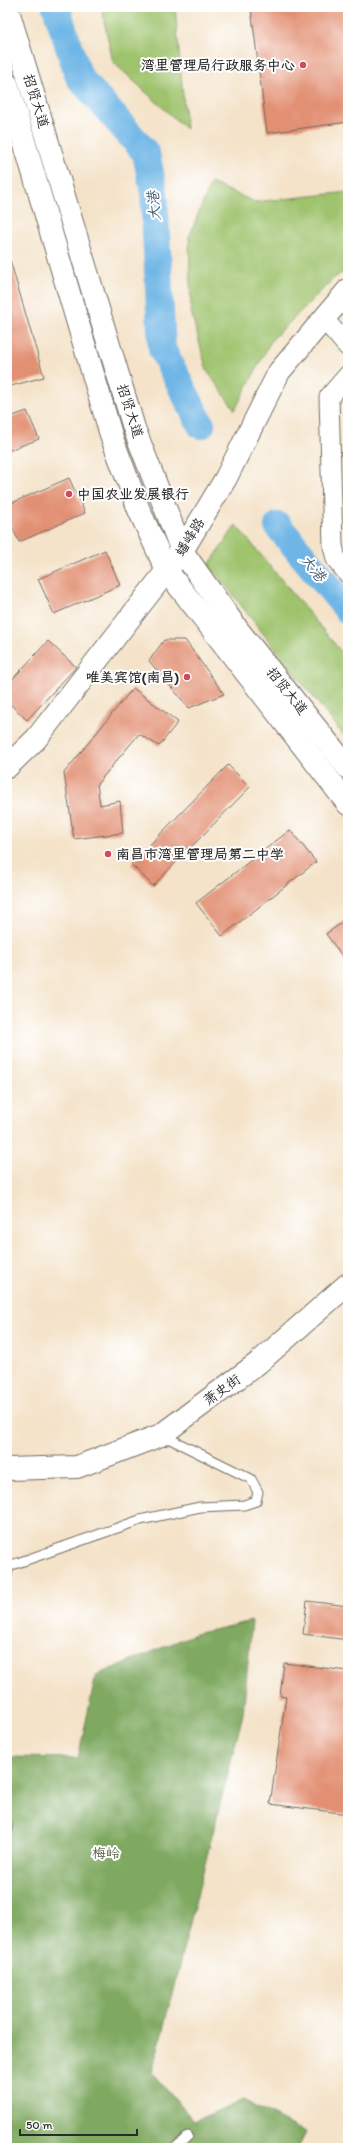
<svg xmlns="http://www.w3.org/2000/svg" width="355" height="2155" font-family="Itim,'LXGW WenKai TC',sans-serif">
  <style>
    .green { fill: #9fc36d; stroke: #65774c }
    .forest { fill: #7fa960; stroke: #556a46 }
    .lines { fill: none; stroke-linecap: round; stroke-linejoin: round }
    .river { stroke: #6eb6e6; stroke-width: 28 }
    .building { fill: #e29073 }
    .service-casing { stroke: #716b62; stroke-width: 11 }
    .minor-casing { stroke: #716b62; stroke-width: 21 }
    .tertiary-casing { stroke: #716b62; stroke-width: 24 }
    .primary-casing { stroke: #716b62; stroke-width: 24 }
    .service { stroke: #fff; stroke-width: 9 }
    .minor { stroke: #fff; stroke-width: 19 }
    .tertiary { stroke: #fff; stroke-width: 22 }
    .primary { stroke: #fff; stroke-width: 22 }
    .poi-dot { fill: #d1495b; stroke: #fff; stroke-width: 1.5 }
    .labels { text-anchor: middle; dominant-baseline: central; stroke-width: 4; stroke-linejoin: round; paint-order: stroke }
    .poi-label { font-size: 14px; font-weight: bold; fill: #2b2b2b; stroke: #fff; text-anchor: end }
    .street-label { font-size: 14px; fill: #2b2b2b; stroke: #fff }
    .park-label { font-size: 14px; fill: #546042; stroke: #fff }
    .water-label { font-size: 15px; font-style: italic; fill: #425c6c; stroke: #fff }
  </style>
  <rect width="100%" height="100%" fill="#fff"/>
  <filter id="ink" filterUnits="userSpaceOnUse"><feTurbulence type="fractalNoise" baseFrequency=".025" numOctaves="2"/><feDisplacementMap in="SourceGraphic" scale="8" xChannelSelector="R" yChannelSelector="G"/><feConvolveMatrix kernelMatrix="1 2 1 2 8 2 1 2 1" color-interpolation-filters="sRGB"/></filter>
  <filter id="wash" filterUnits="userSpaceOnUse"><feTurbulence type="fractalNoise" baseFrequency=".012" numOctaves="4" result="noise"/><feDisplacementMap in="SourceGraphic" scale="16" xChannelSelector="R" yChannelSelector="G"/><feGaussianBlur stdDeviation="0.9" result="paint"/><feColorMatrix in="noise" values="0 0 0 0 0 0 0 0 0 0 0 0 0 0 0 0 0 1.4 0 .05"/><feComposite in="paint" operator="in"/></filter>
  <g filter="url(#wash)">
    <rect width="100%" height="100%" fill="#f4e3c9"/>
    <!-- green -->
    <g class="green">
      <path d="M101 7H175L186 129 113 62Z"/>
      <path d="M211 183 255 202 348 192V268L333 279 271 341 235 410 207 371 191 312 189 237Z"/>
      <path d="M236 525 348 660V741L209 565Z"/>
    </g>
    <!-- forest -->
    <path class="forest" d="M252 1621 243 1714 152 2073 194 2121 243 2100 306 2133 298 2148H7V1757L78 1758 96 1675 195 1634Z"/>
    <g class="lines">
      <!-- river -->
      <g class="river">
        <path d="M56 7 79 77 146 153 154 193 162 349 201 425"/>
        <path d="M278 526 348 610"/>
      </g>
    </g>
    <g id="blocks">
      <!-- building -->
      <g class="building">
        <path d="M259 7H348V122L267 133 251 8Z"/>
        <path d="M7 260H10L44 377 7 387Z"/>
        <path d="M27 411 39 439 7 451V418Z"/>
        <path d="M69 478 85 513 19 542 7 516V505Z"/>
        <path d="M105 550 120 585 54 614 38 579Z"/>
        <path d="M164 640H185L224 694 189 708 149 661Z"/>
        <path d="M48 641 76 667 27 720 7 701V685Z"/>
        <path d="M133 688 178 722 159 746 139 734 97 784 100 805 120 801 123 833 74 839 64 773Z"/>
        <path d="M228 765 250 787 153 886 131 864Z"/>
        <path d="M290 830 316 862 222 936 196 903Z"/>
        <path d="M348 918V964L326 934Z"/>
        <path d="M307 1601 348 1606V1640L303 1634Z"/>
        <path d="M284 1663 348 1671V1814L270 1804 286 1697 280 1696Z"/>
      </g>
    </g>
  </g>
  <g filter="url(#ink)">
    <use href="#blocks" fill-opacity="0" stroke="#716b62" stroke-width="1"/>
    <g class="lines">
      <defs>
        <g id="service">
          <path d="M7 1575 9 1566 140 1520 200 1507 244 1505 256 1501 258 1492 251 1479 162 1435"/>
          <path d="M7 1824V1832"/>
          <path d="M175 2148 188 2136"/>
        </g>
        <g id="minor">
          <path d="M324 319 348 347"/>
          <path d="M348 375 329 397 333 546 336 559 348 574"/>
        </g>
        <g id="tertiary">
          <path d="M7 767 36 739 182 551 226 478 279 372 348 290"/>
          <path d="M7 1469 77 1467 161 1435 258 1363 348 1284"/>
        </g>
        <g id="primary">
          <path d="M7 7 134 428 182 551 238 630 348 768"/>
          <path d="M7 84 112 438 139 510 167 571 348 804"/>
        </g>
      </defs>
      <!-- service casing -->
      <use href="#service" class="service-casing"/>
      <!-- minor casing -->
      <use href="#minor" class="minor-casing"/>
      <!-- tertiary casing -->
      <use href="#tertiary" class="tertiary-casing"/>
      <!-- primary casing -->
      <use href="#primary" class="primary-casing"/>
      <!-- service -->
      <use href="#service" class="service"/>
      <!-- minor -->
      <use href="#minor" class="minor"/>
      <!-- tertiary -->
      <use href="#tertiary" class="tertiary"/>
      <!-- primary -->
      <use href="#primary" class="primary"/>
    </g>
  </g>
  <!-- markers -->
  <g class="poi-dot">
    <circle cx="303" cy="65" r="4"/>
    <circle cx="69" cy="494" r="4"/>
    <circle cx="187" cy="677" r="4"/>
    <circle cx="108" cy="854" r="4"/>
  </g>
  <g class="labels">
    <!-- poi labels -->
    <g class="poi-label">
      <text x="295" y="65">湾里管理局行政服务中心</text>
      <text x="77" y="494" text-anchor="start">中国农业发展银行</text>
      <text x="179" y="677">唯美宾馆(南昌)</text>
      <text x="116" y="854" text-anchor="start">南昌市湾里管理局第二中学</text>
    </g>
    <!-- street labels -->
    <g class="street-label">
      <text transform="translate(36 101) rotate(73)">招贤大道</text>
      <text transform="translate(130 411) rotate(72)">招贤大道</text>
      <text transform="translate(190 537) rotate(-58)">蟠峰路</text>
      <text transform="translate(287 691) rotate(51)">招贤大道</text>
      <text transform="translate(222 1390) rotate(-36)">萧史街</text>
    </g>
    <!-- park labels -->
    <g class="park-label">
      <text x="106" y="1853">梅岭</text>
    </g>
    <!-- water labels -->
    <g class="water-label">
      <text transform="translate(154 206) rotate(-95)">大港</text>
      <text transform="translate(313 568) rotate(50)">大港</text>
    </g>
  </g>
  <!-- margin -->
  <rect width="355" height="2155" fill="none" stroke="#fff" stroke-width="24"/>
  <!-- scale -->
  <path d="M20 2129v6h117v-6" fill="none" stroke="#2b2b2b" stroke-width="2"/>
  <text x="26" y="2129" font-size="12" fill="#2b2b2b" stroke="#ffffff" stroke-width="3" paint-order="stroke">50 m</text>
</svg>
